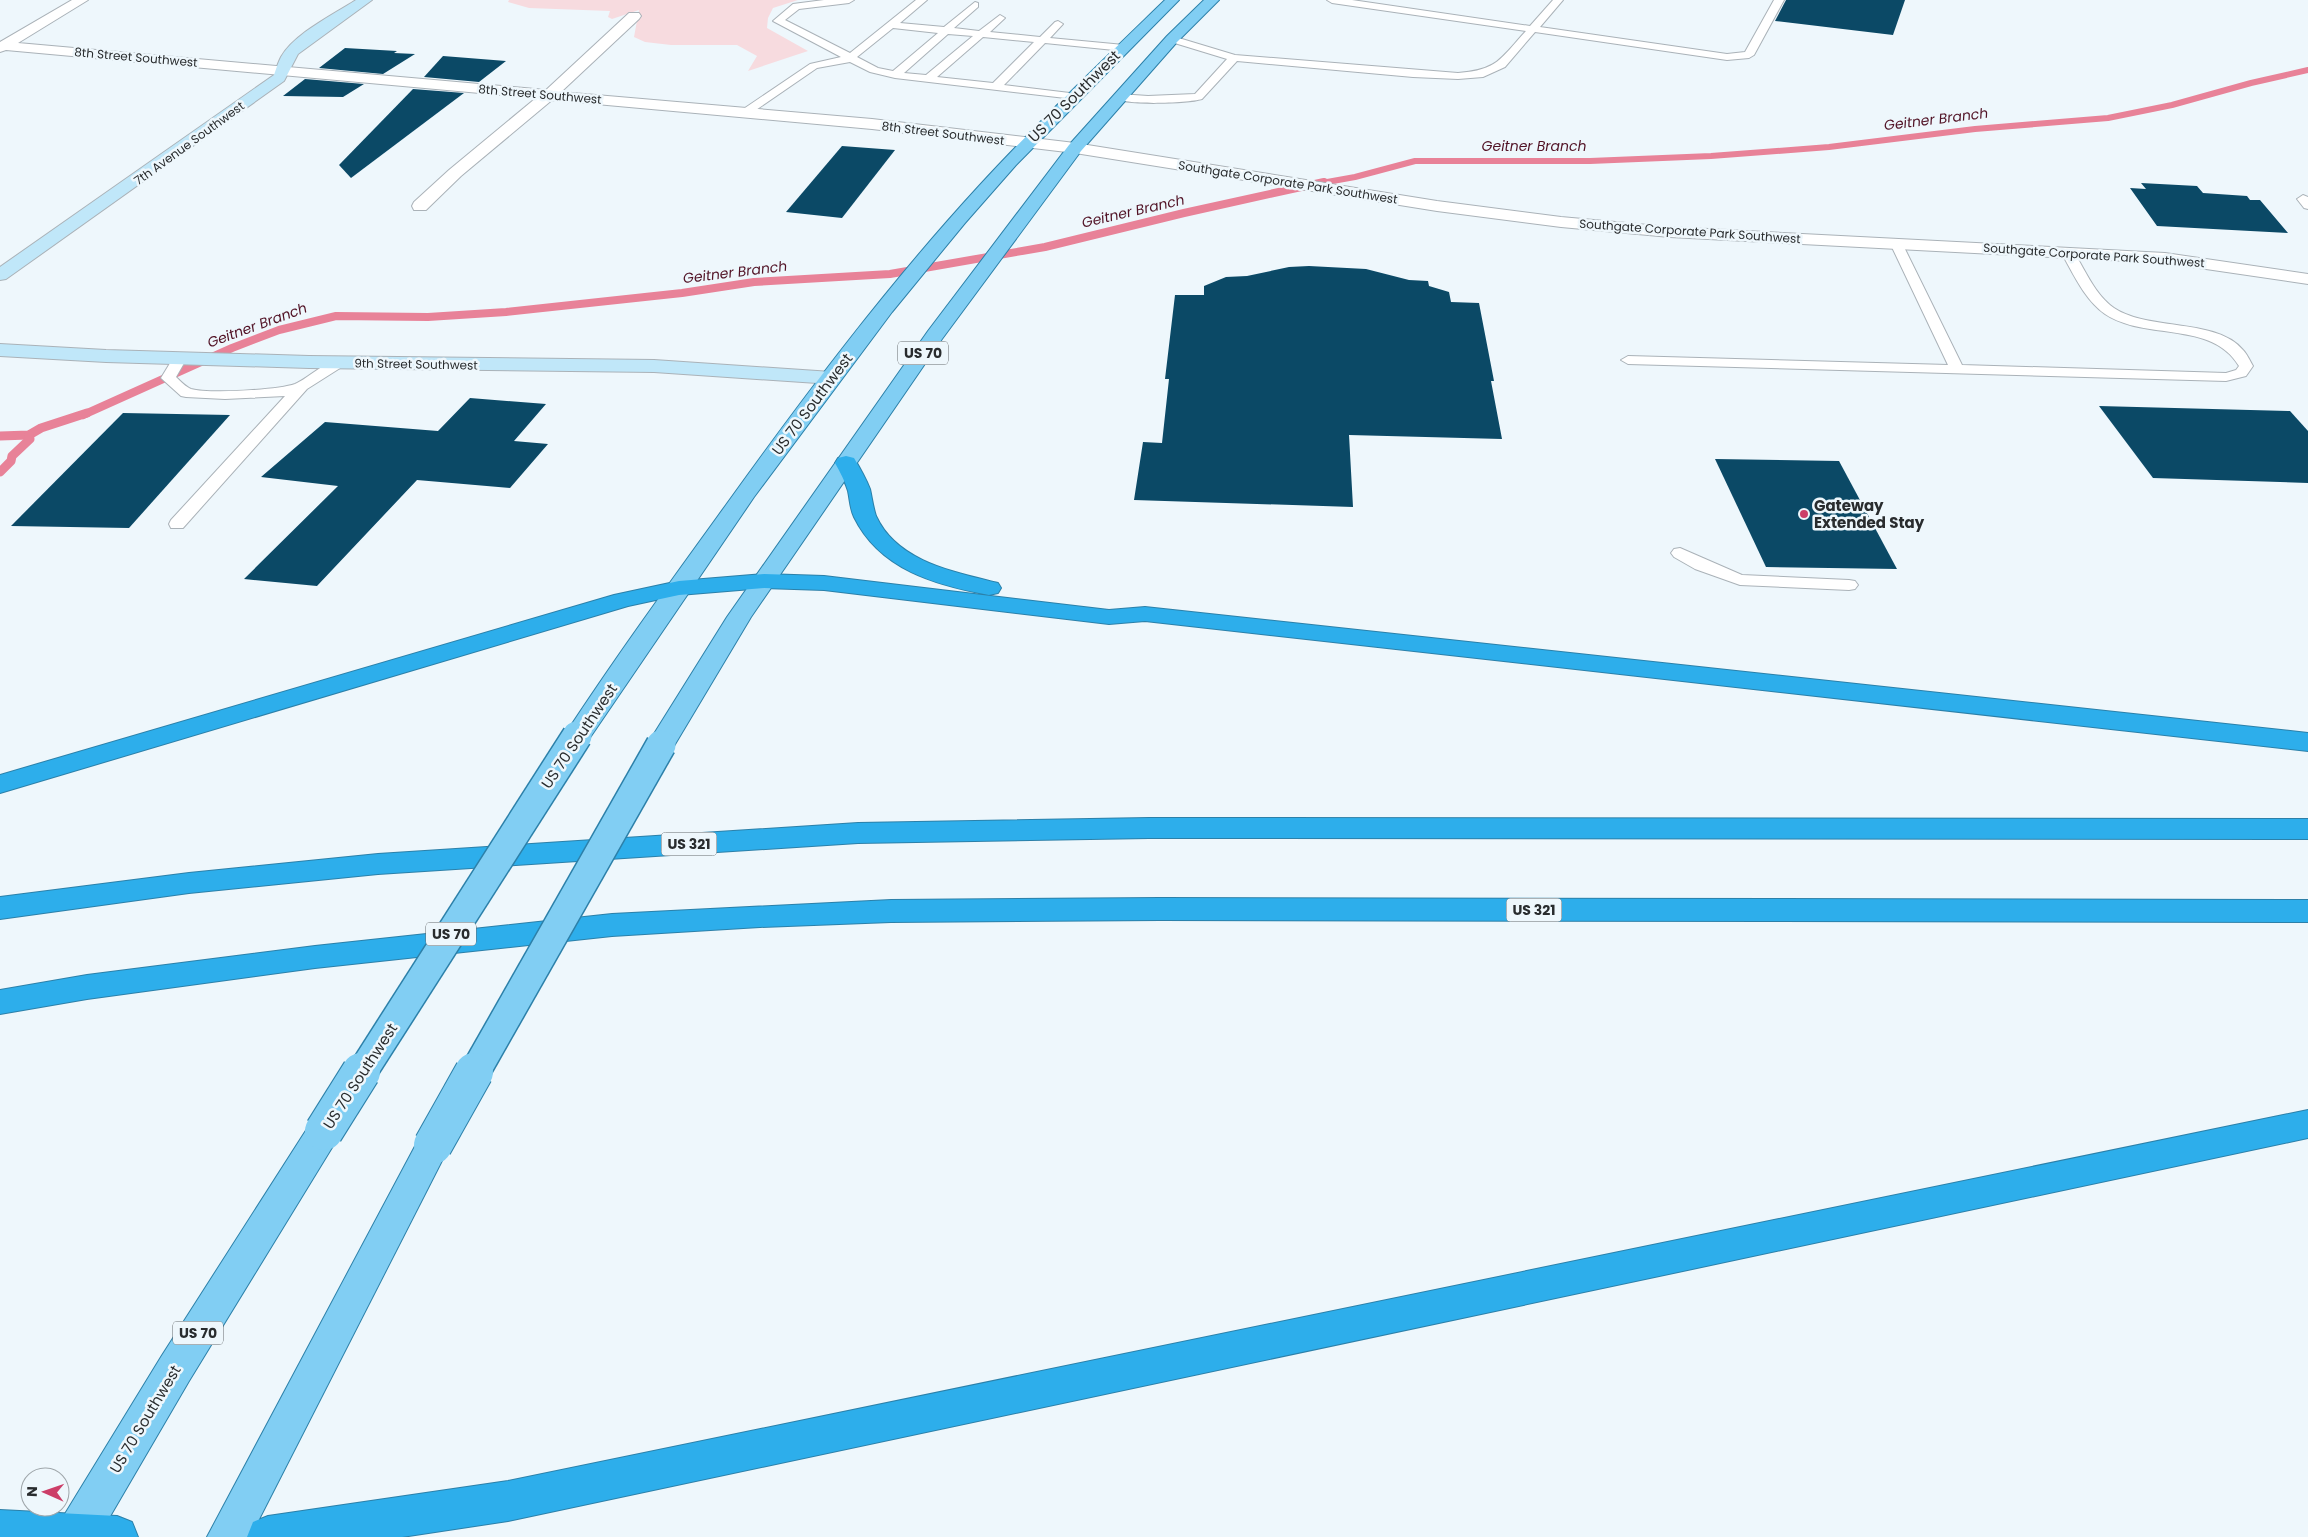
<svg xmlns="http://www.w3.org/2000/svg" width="2308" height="1537" font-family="Poppins,sans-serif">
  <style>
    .green { fill: #f7dbdf }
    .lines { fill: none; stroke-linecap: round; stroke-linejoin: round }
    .stream-far2 { stroke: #e88298; stroke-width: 6 }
    .stream-far1 { stroke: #e88298; stroke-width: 8 }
    .stream { stroke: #e88298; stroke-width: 9 }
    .building { fill: #0b4966 }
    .lane-casing { stroke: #aab2b8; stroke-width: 2 }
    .street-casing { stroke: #aab2b8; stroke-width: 2 }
    .secondary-casing { stroke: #aab2b8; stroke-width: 2 }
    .primary-casing { stroke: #2c80a9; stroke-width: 2 }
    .highway-casing { stroke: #2c80a9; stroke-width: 2 }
    .lane { fill: #fff; fill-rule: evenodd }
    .street { fill: #fff; fill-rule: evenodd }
    .secondary { fill: #c0e7f9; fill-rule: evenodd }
    .primary { fill: #81cef3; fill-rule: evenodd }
    .highway { fill: #2daeeb; fill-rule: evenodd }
    .primary-bridge-far1-casing { stroke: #2c80a9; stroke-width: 32; stroke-linecap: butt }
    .primary-bridge-casing { stroke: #2c80a9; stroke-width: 40; stroke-linecap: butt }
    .primary-bridge-far1 { stroke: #81cef3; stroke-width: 29 }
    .primary-bridge { stroke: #81cef3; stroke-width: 38 }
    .poi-dot { fill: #cc3e68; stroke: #eef7fc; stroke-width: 2 }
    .labels { text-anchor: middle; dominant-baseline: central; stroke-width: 5; stroke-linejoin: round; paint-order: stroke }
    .far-street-label { font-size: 12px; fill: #292c2e; stroke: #eef7fc }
    .far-water-label { font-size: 14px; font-style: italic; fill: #511225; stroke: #eef7fc }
    .shield { fill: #eef7fc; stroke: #64696c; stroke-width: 1 }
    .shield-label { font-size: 14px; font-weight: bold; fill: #292c2e }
    .street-label { font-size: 15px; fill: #292c2e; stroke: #eef7fc }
    .poi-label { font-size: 15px; font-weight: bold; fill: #292c2e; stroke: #eef7fc; text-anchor: start }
  </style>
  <rect width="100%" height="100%" fill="#eef7fc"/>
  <!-- green -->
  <path class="green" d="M509 0H798L773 8 768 18 767 28 808 51 748 71 757 56 737 45H671L645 42 634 37 639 10 612 19 608 17 610 11 529 8 508 2Z"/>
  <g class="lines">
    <!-- stream-far2 -->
    <path class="stream-far2" d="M1316 184 1355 177 1415 161H1590L1711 156 1829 147 1975 129 2108 118 2172 105 2251 83 2308 70"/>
    <!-- stream-far1 -->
    <path class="stream-far1" d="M83 415 232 348 279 330 336 316 428 317 506 312 682 293 754 282 890 274 1045 247 1184 213 1324 182"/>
    <!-- stream -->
    <g class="stream">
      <path d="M0 436 29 435 41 428 87 413"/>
      <path d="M0 472 11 461 12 456 30 439 29 435"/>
    </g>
  </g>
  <!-- building -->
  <g class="building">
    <path d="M1786 0H1905L1893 35 1775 21Z"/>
    <path d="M345 48 397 51 394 53 415 54 383 74 319 68Z"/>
    <path d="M443 56 506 61 479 82 424 77Z"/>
    <path d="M305 79 364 84 343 97 283 96Z"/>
    <path d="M413 89 464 93 351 178 339 165Z"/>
    <path d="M842 146 895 150 842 218 786 212Z"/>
    <path d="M2141 183 2197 186 2203 193 2247 196 2250 200H2260L2288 233 2157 226 2130 188 2146 189Z"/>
    <path d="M1309 266 1366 269 1409 280 1428 281 1429 286 1449 292 1451 302 1479 303 1494 381H1491L1502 439 1349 435 1353 507 1134 500 1143 442 1162 443 1169 379H1165L1175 295H1204V286L1226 277 1247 276 1289 267Z"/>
    <path d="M470 398 546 404 514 441 548 444 510 488 417 480 317 586 244 579 338 486 261 477 325 422 438 431Z"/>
    <path d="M2099 406 2290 411 2308 431V483L2153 478Z"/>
    <path d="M123 413 230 415 129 528 11 526Z"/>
    <path d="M1715 459 1839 461 1897 569 1766 567Z"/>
  </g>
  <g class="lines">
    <defs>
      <g id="lane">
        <path d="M824 0H854L849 3 799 9 785 20 850 53 916 0H927L900 23 944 27 975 2 978 3V7L954 28 979 31 1000 15 1005 18 990 32 1040 37 1055 22 1058 21 1063 24 1050 38 1124 45 1129 48 1124 51 1045 43 1004 85 1078 94 1079 96 1074 99 895 78 870 72 850 62 817 68 750 114H742L740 112 742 110 810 64 841 57 773 21 793 4ZM893 28 938 33 893 71 878 68 857 57ZM948 34 973 36 926 75 904 73ZM983 37 1034 42 993 83 937 77Z"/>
        <path d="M1327 0H1352L1530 26 1553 0H1563L1540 27 1727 54 1745 52 1774 0H1784L1754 55 1749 58 1727 60 1535 32 1505 67 1483 77 1458 79 1413 77 1237 61 1202 99C1188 103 1123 106 1114 97L1119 94 1148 96 1195 94 1227 59 1168 41V37L1172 36 1235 55 1458 73C1498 70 1500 59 1526 31L1332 3Z"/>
        <path d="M2303 195 2308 197V209L2304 208 2297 199Z"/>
        <path d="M1896 239 1902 243 1962 365 2226 373 2236 370 2239 366C2212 320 2145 341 2105 314 2084 299 2073 273 2061 252L2067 248 2072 249C2085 269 2094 294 2114 308 2148 331 2217 318 2243 350 2247 354 2250 361 2253 366L2246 376 2226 381 1628 364 1621 360 1628 356 1948 365 1890 243Z"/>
        <path d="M180 354 187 358 176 377C180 381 186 387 191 389 209 394 278 390 295 384 310 378 329 356 346 360L348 363 307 389 183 528H171L169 524 171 520 285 396 225 399 186 397 181 396 161 378 175 355Z"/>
        <path d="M1680 548 1742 575 1849 580 1855 581 1858 585 1855 589 1849 590 1740 585 1695 569 1674 557 1671 553 1674 549Z"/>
      </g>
      <path id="street" d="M72 0H88L18 43 546 90 629 13H639L641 16 639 19 561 92 872 119 1075 143 1437 201 1561 217 1670 227 2165 253 2308 274V284L2165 263 1670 237 1561 227 1437 211 1075 153 872 129 552 100 461 176 426 210H414L412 206 414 202 449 170 536 98 6 50 0 52V42Z"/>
      <g id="secondary">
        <path d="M356 0H372L298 54 284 81 6 279 0 280V267L274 75C276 69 278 63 281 57 295 33 333 15 356 0Z"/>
        <path d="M0 344 106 350 309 356 654 360 832 372 839 374 842 378 839 382 832 384 654 372 309 368 106 362 0 356Z"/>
      </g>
      <g id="primary">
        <path d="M1165 0H1179L1016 165 965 223 892 312 754 497 587 742 577 744 567 742 564 736C615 658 671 581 726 505 805 395 887 286 979 186 1038 122 1102 61 1165 0Z"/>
        <path d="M1204 0H1219L1177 42 1081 151 942 339 751 617 671 751 661 754 651 751 647 745 727 617 928 331 1069 145 1167 36Z"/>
        <path d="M324 1117 336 1121 341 1131 336 1141 189 1381 98 1537H54L60 1522 161 1357 312 1121Z"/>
        <path d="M433 1131 445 1135 450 1145 250 1537H207L421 1135Z"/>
      </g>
      <g id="highway">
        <path d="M846 456 854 458C860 468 866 479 870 489 872 498 873 507 876 516 897 562 954 572 998 583L1001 588 998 593 989 595C936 585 880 570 854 517 850 509 850 500 848 491 845 481 840 472 835 463L838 458Z"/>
        <path d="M764 574 824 576 1109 610 1145 607 2308 733V751L1145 621 1109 624 824 590 764 588 679 595 628 606 0 793V775L614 595 679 581Z"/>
        <path d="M1149 818 2308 819V839L1149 838 858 843 378 874 189 893 0 919V897L189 873 378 854 858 823Z"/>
        <path d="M1160 898 2308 900V922L1160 920 891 922 760 927 612 936 315 968 87 999 0 1014V990L87 975 315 946 612 914 891 900Z"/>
        <path d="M2308 1110V1138L508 1521 402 1537H247L253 1522 268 1516 508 1481Z"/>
        <path d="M0 1510 117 1516 132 1522 138 1537H0Z"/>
      </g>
    </defs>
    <!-- lane casing -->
    <use href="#lane" class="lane-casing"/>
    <!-- street casing -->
    <use href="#street" class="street-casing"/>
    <!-- secondary casing -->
    <use href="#secondary" class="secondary-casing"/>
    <!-- primary casing -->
    <use href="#primary" class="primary-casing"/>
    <!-- highway casing -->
    <use href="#highway" class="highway-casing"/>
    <!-- lane -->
    <use href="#lane" class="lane"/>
    <!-- street -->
    <use href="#street" class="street"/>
    <!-- secondary -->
    <use href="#secondary" class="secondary"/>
    <!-- primary -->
    <use href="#primary" class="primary"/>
    <!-- highway -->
    <use href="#highway" class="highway"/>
    <defs>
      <g id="primary-bridge-far1">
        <path d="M361 1074 577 736"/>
        <path d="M474 1074 661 745"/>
      </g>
      <g id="primary-bridge">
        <path d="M324 1131 361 1072"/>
        <path d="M433 1145 474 1072"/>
      </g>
    </defs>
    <!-- primary-bridge-far1 casing -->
    <use href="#primary-bridge-far1" class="primary-bridge-far1-casing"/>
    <!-- primary-bridge casing -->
    <use href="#primary-bridge" class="primary-bridge-casing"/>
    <!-- primary-bridge-far1 -->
    <use href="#primary-bridge-far1" class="primary-bridge-far1"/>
    <!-- primary-bridge -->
    <use href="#primary-bridge" class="primary-bridge"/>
  </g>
  <!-- markers -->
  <circle class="poi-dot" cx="1804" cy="514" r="5"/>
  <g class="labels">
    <!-- far-street labels -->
    <g class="far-street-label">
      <text transform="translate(136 57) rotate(5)">8th Street Southwest</text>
      <text transform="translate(540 94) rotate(5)">8th Street Southwest</text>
      <text transform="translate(943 133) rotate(7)">8th Street Southwest</text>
      <text transform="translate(189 143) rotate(-36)">7th Avenue Southwest</text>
      <text transform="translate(1288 182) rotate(9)">Southgate Corporate Park Southwest</text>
      <text transform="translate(1690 231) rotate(4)">Southgate Corporate Park Southwest</text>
      <text transform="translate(2094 255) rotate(4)">Southgate Corporate Park Southwest</text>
      <text transform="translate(416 364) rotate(1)">9th Street Southwest</text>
    </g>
    <!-- far-water labels -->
    <g class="far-water-label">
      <text transform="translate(1936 119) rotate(-7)">Geitner Branch</text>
      <text x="1534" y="146">Geitner Branch</text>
      <text transform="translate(1133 211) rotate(-13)">Geitner Branch</text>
      <text transform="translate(735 272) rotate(-7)">Geitner Branch</text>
      <text transform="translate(257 325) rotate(-20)">Geitner Branch</text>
    </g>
    <!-- shield labels -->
    <g class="shield">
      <rect x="898" y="341.5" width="50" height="23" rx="4"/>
      <rect x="661.5" y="832.5" width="55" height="23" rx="4"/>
      <rect x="1506.5" y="898.5" width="55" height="23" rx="4"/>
      <rect x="426" y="922.5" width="50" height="23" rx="4"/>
      <rect x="173" y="1321.5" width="50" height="23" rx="4"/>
    </g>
    <g class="shield-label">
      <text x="923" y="353">US 70</text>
      <text x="689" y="844">US 321</text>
      <text x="1534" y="910">US 321</text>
      <text x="451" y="934">US 70</text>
      <text x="198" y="1333">US 70</text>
    </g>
    <!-- street labels -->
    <g class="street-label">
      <text transform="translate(1074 96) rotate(-45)">US 70 Southwest</text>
      <text transform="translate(812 404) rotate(-53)">US 70 Southwest</text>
      <text transform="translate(579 736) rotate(-56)">US 70 Southwest</text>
      <text transform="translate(360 1076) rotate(-57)">US 70 Southwest</text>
      <text transform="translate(145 1419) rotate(-59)">US 70 Southwest</text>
    </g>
    <!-- poi labels -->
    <g class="poi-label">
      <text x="1814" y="505">Gateway<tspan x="1814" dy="17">Extended Stay</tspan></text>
    </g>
  </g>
  <!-- north arrow -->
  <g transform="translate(45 1492) rotate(272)"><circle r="24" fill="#eef7fc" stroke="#9fa6aa"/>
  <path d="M0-4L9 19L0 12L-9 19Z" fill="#cc3e68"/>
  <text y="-8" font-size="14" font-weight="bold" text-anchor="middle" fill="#292c2e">N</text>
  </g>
</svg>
